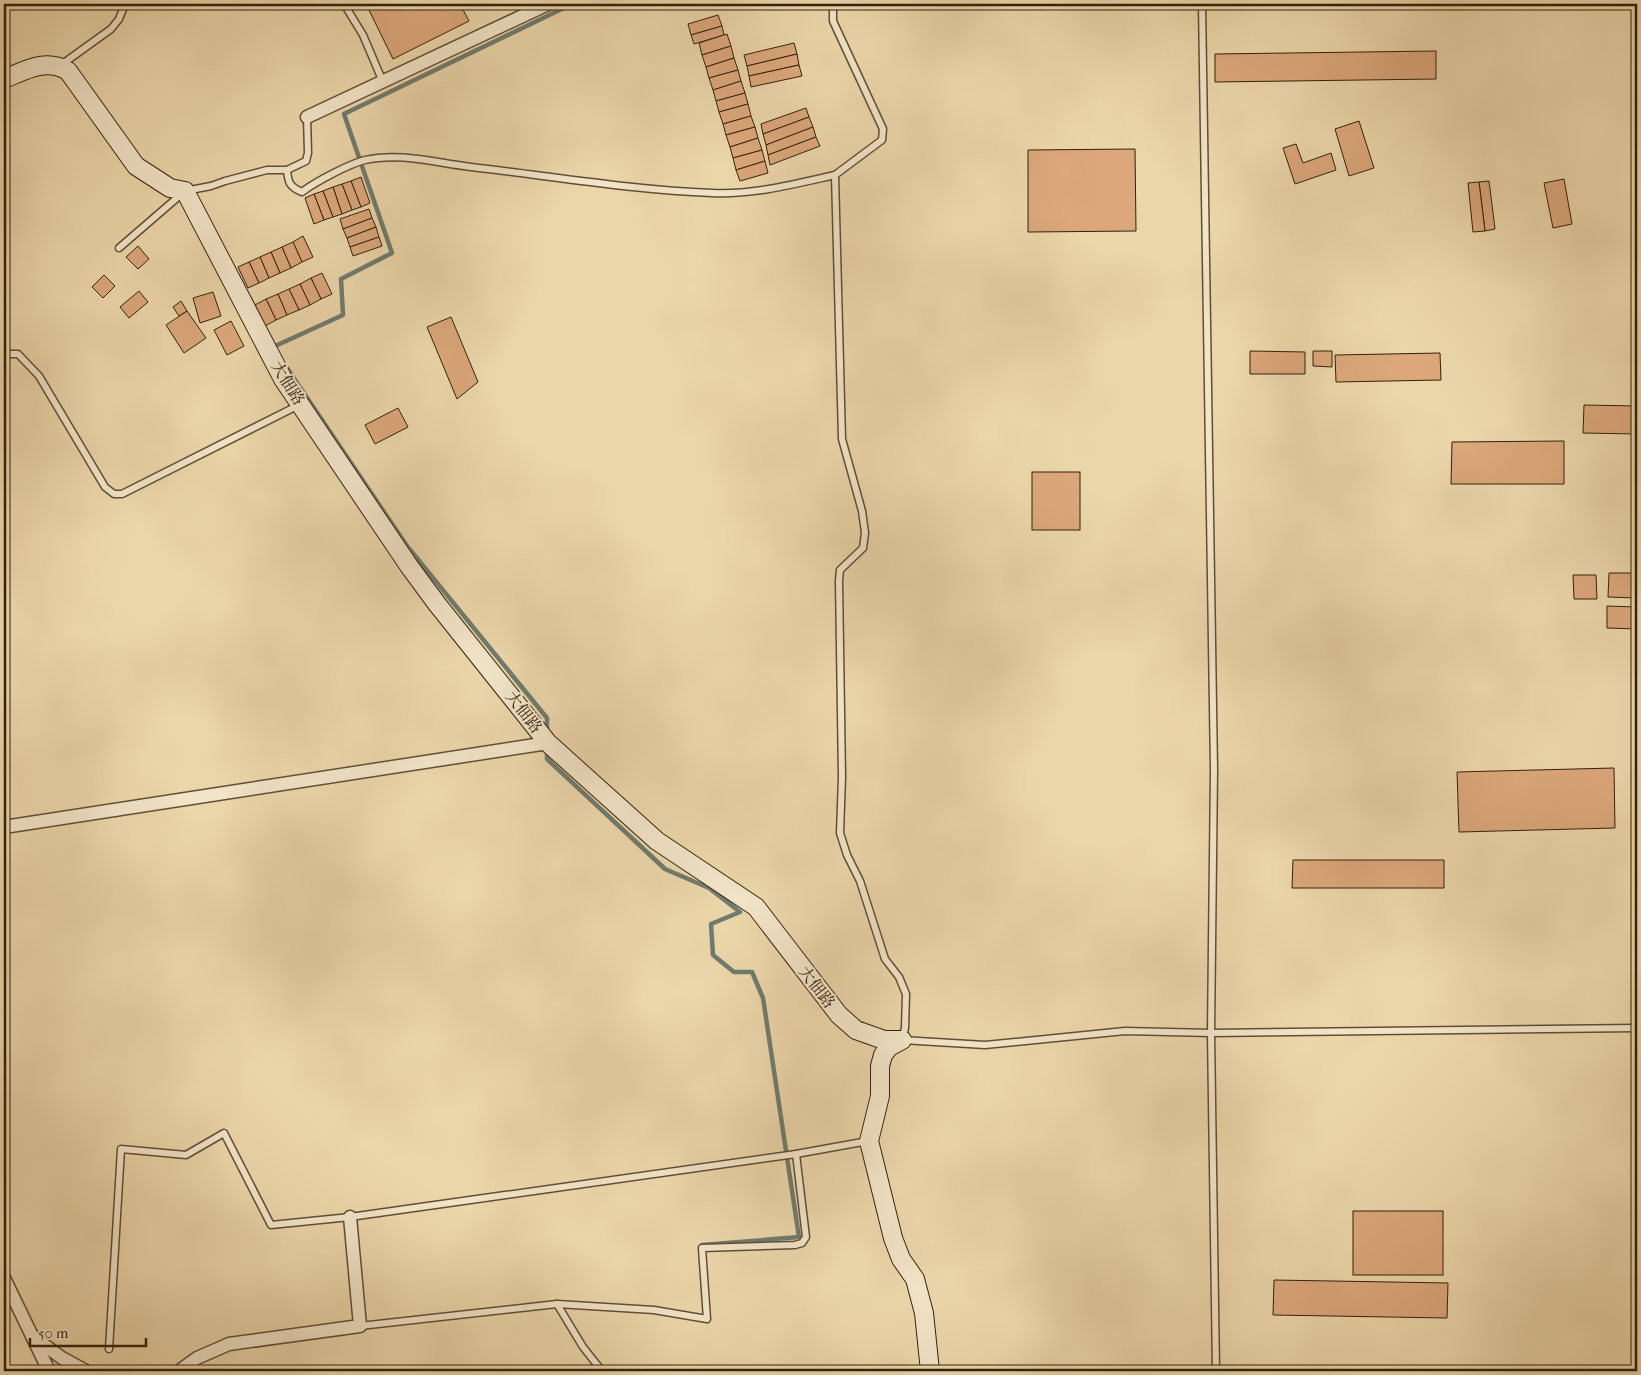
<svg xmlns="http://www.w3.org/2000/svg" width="1641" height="1375" font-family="'IM FELL French Canon','Noto Serif TC',serif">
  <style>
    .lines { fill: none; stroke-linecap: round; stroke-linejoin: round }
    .stream { stroke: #707b6e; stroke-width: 4.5 }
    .building { fill: #dba77b; stroke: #32210c }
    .lane-casing { stroke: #604e34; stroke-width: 9 }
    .street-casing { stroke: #604e34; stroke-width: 15 }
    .secondary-casing { stroke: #32210c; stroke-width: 20 }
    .lane { stroke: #f2e4c8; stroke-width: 6 }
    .street { stroke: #f2e4c8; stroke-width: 12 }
    .secondary { stroke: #f2e4c8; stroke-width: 18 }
    .labels { text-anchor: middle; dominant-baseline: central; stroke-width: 4; stroke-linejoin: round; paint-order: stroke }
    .street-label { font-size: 16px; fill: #32210c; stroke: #f2e4c8 }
  </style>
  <rect width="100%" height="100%" fill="#ebd6aa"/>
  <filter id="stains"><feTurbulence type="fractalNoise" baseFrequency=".004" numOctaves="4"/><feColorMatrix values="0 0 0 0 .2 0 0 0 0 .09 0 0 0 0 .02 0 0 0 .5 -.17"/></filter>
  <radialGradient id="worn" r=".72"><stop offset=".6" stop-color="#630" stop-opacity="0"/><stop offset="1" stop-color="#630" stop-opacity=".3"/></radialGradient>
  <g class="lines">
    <!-- stream -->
    <g class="stream">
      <path d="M275 350 273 347 343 315 341 279 392 253 344 114 572 4"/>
      <path d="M285 365 407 546 547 718V732"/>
      <path d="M547 748V759L665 869 709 888 740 912 711 924 713 955 734 972H752L763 998 799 1237 702 1245"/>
    </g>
  </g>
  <!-- building -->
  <g class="building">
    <path d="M366 4H460L469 21 393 59Z"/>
    <path d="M718 15 722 26 691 35 688 24Z"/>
    <path d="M722 26 724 35 694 44 691 35Z"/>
    <path d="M727 34 731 46 702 55 699 43Z"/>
    <path d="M794 43 797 54 747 66 744 55Z"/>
    <path d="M731 46 734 58 706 67 702 55Z"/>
    <path d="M1436 51V79L1215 82V54Z"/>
    <path d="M797 54 799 65 749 76 747 66Z"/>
    <path d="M734 58 738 70 709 78 706 67Z"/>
    <path d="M799 65 802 76 751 87 749 76Z"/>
    <path d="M738 70 741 81 713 90 709 78Z"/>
    <path d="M741 81 745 93 716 101 713 90Z"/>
    <path d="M745 93 748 104 719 112 716 101Z"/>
    <path d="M748 104 751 116 723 124 719 112Z"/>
    <path d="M806 108 809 117 763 134 761 124Z"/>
    <path d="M751 116 755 127 726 135 723 124Z"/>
    <path d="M809 117 813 127 766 145 763 134Z"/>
    <path d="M1359 121 1374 168 1349 176 1335 129Z"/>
    <path d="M755 127 758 138 730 147 726 135Z"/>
    <path d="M813 127 816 137 768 155 766 145Z"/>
    <path d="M816 137 820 146 770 165 768 155Z"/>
    <path d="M758 138 762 150 733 158 730 147Z"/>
    <path d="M1296 144 1303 163 1331 153 1336 170 1295 184 1283 148Z"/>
    <path d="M1135 149 1136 231 1028 232V150Z"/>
    <path d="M762 150 765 161 736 170 733 158Z"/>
    <path d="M765 161 768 173 740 181 736 170Z"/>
    <path d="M361 177 370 203 361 207 351 181Z"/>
    <path d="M1564 179 1572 224 1553 228 1544 183Z"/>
    <path d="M351 181 361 207 352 210 342 184Z"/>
    <path d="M1489 181 1495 229 1485 231 1479 182Z"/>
    <path d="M1479 182 1485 231 1473 232 1468 183Z"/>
    <path d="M342 184 352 210 342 214 333 187Z"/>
    <path d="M333 187 342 214 333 217 323 191Z"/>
    <path d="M323 191 333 217 324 220 314 194Z"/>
    <path d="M314 194 324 220 314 224 305 198Z"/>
    <path d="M369 209 372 218 343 229 340 219Z"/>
    <path d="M372 218 376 227 347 238 343 229Z"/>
    <path d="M376 227 379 237 350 247 347 238Z"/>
    <path d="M303 236 313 257 302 262 293 242Z"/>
    <path d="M379 237 382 246 353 256 350 247Z"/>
    <path d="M293 242 302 262 291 268 282 247Z"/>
    <path d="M138 246 149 259 138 269 126 257Z"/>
    <path d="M282 247 291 268 280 273 271 252Z"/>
    <path d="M271 252 280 273 269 278 260 257Z"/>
    <path d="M260 257 269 278 259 283 249 262Z"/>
    <path d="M249 262 259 283 248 288 238 267Z"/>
    <path d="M322 273 332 294 321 299 311 278Z"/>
    <path d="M104 275 115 286 103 298 92 287Z"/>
    <path d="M311 278 321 299 310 305 300 284Z"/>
    <path d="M300 284 310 305 299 310 289 289Z"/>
    <path d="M289 289 299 310 287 315 278 294Z"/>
    <path d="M139 291 148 302 129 318 120 307Z"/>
    <path d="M213 292 221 316 200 323 193 298Z"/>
    <path d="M278 294 287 315 276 320 266 299Z"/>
    <path d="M266 299 276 320 265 326 255 305Z"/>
    <path d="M181 301 187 311 179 316 173 307Z"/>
    <path d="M187 311 206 338 184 353 166 325Z"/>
    <path d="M451 317 478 382 457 399 427 327Z"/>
    <path d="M231 321 244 346 227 355 214 330Z"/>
    <path d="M1250 351 1305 352V374H1250Z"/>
    <path d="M1313 351H1332V367L1313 366Z"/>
    <path d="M1440 353 1441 380 1336 382 1335 355Z"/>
    <path d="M1584 405 1637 406V434L1583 433Z"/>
    <path d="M398 408 408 427 375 444 365 425Z"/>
    <path d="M1564 441V484H1451L1452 442Z"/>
    <rect x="1032" y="472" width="48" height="58"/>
    <path d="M1609 573H1637V598L1608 597Z"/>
    <path d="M1573 575H1596L1597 599H1574Z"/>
    <path d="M1607 606 1637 607V629L1607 628Z"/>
    <path d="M1614 768 1615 828 1459 832 1457 772Z"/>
    <path d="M1293 860H1444V888H1292Z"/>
    <rect x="1353" y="1211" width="90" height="64"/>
    <path d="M1274 1280 1448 1283 1447 1318 1273 1315Z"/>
  </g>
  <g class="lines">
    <defs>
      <g id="lane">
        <path d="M344 4 363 35 383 82"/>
        <path d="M833 4V21L883 129 882 140 835 175 842 439 862 511 865 533 863 548 840 570 839 581 842 777 840 833 847 855 860 881 885 959 899 977 906 994 905 1028 902 1040 985 1045 1125 1031 1211 1033 1637 1028"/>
        <path d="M1202 4 1214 770 1211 1033 1216 1371"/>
        <path d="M61 65 111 29 119 19 125 4"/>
        <path d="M287 170C288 183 290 187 302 192 315 182 349 164 365 160 400 152 436 163 471 167 550 176 633 190 712 193 753 195 795 184 835 175"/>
        <path d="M119 248 185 191 211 186 225 181 267 170H287L306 161 308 153 307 117"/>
        <path d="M4 273 5 276 4 277"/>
        <path d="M4 359 8 354H18L39 376 105 487 114 494H122L299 405"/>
        <path d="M557 1304 583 1347 602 1371"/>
        <path d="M360 1326 557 1304 654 1310 707 1319 702 1248 795 1245 802 1243 806 1237 796 1154"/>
        <path d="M109 1349 121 1149 186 1155 224 1133 271 1225 350 1217 796 1154 868 1141"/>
      </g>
      <g id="street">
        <path d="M307 117 548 4"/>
        <path d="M4 827 548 743"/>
        <path d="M4 1278 49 1371"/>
        <path d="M32 1336 62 1358 86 1371"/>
        <path d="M179 1371 197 1358 229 1344 360 1326 350 1217"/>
      </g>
      <g id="secondary">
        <path d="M4 79C26 70 46 58 68 71L136 166 170 188 185 191 283 379 409 566 437 604 548 743 657 841 756 907 839 1015 856 1030 884 1040H902"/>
        <path d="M902 1040 889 1047 883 1055 880 1066V1096L869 1141 893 1238 901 1259 915 1279 924 1313 930 1371"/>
      </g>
    </defs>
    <!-- lane casing -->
    <use href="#lane" class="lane-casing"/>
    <!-- street casing -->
    <use href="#street" class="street-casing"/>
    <!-- secondary casing -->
    <use href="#secondary" class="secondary-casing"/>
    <!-- lane -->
    <use href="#lane" class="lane"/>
    <!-- street -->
    <use href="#street" class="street"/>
    <!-- secondary -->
    <use href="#secondary" class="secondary"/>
  </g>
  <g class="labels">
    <!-- street labels -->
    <g class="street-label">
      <text transform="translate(288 383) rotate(58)">大佃路</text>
      <text transform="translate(524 712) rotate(52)">大佃路</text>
      <text transform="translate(817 987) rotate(52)">大佃路</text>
    </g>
  </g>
  <!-- margin -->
  <rect width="1641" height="1375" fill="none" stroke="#ebd6aa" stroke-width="20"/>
  <rect x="5" y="5" width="1631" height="1365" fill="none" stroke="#32210c" stroke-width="2.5"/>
  <rect x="10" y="10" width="1621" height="1355" fill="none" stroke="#32210c"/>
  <!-- scale -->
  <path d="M30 1338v8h116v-8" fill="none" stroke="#32210c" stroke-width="2.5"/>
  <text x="38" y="1338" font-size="15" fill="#32210c" stroke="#f2e4c8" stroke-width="4" paint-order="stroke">50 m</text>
  <rect width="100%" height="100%" filter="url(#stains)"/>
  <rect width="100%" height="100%" fill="url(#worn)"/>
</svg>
